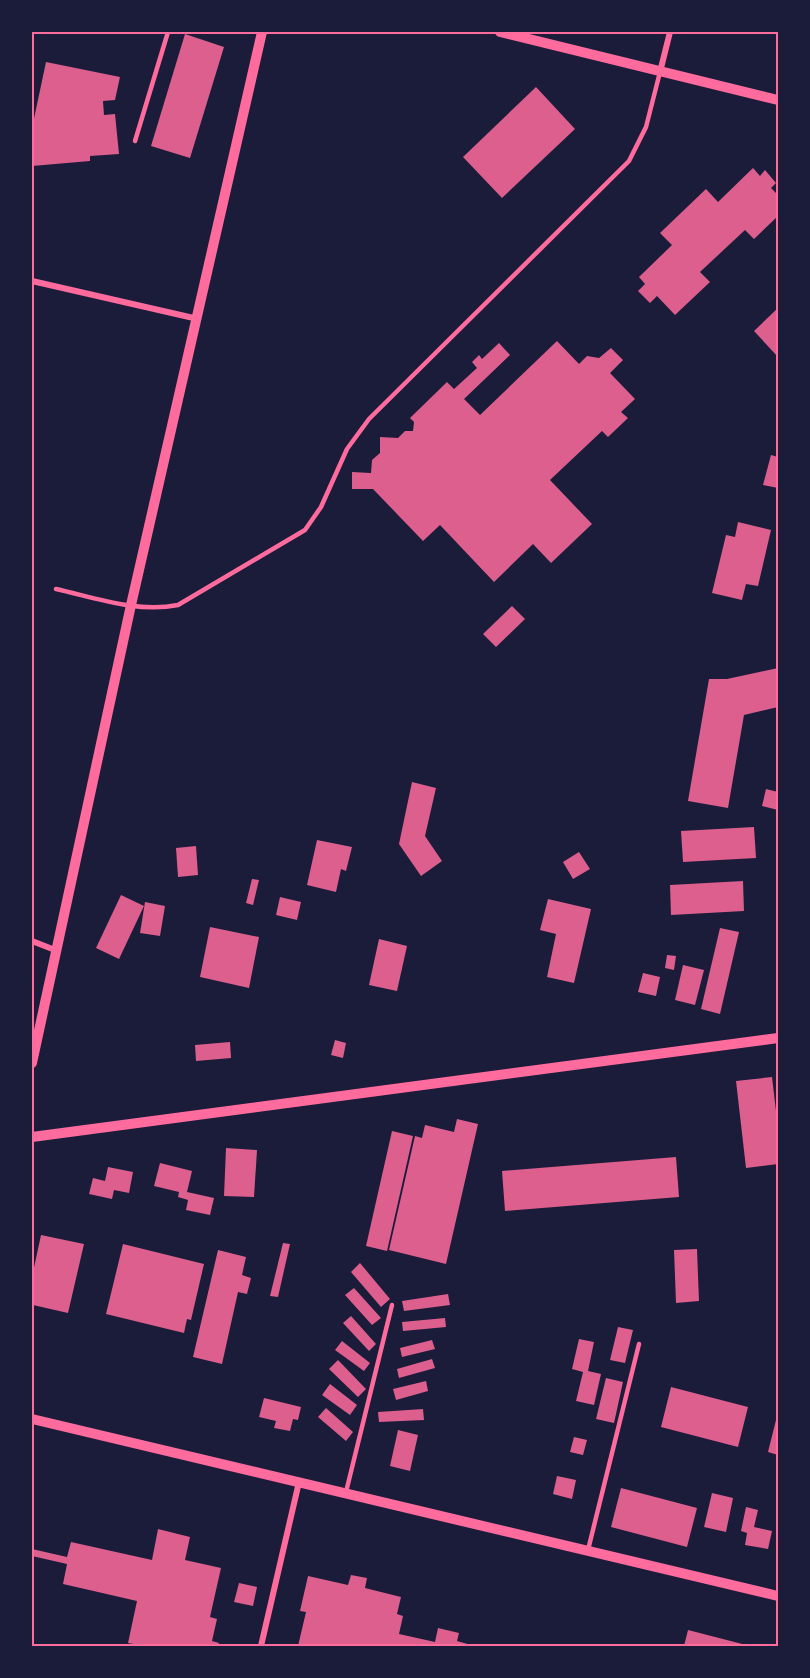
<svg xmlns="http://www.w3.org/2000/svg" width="810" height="1678" font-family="Barlow,sans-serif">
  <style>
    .building { fill: #dd5f8e }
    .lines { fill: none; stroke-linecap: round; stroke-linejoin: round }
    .service { stroke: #ff6b9d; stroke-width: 4.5 }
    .minor { stroke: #ff6b9d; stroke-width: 6 }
    .tertiary { stroke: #ff6b9d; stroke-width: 10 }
    .neatline { fill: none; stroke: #ff6b9d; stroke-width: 2 }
  </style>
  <rect width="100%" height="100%" fill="#1b1b3a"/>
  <!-- building -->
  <g class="building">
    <path d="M185 34 224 47 190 158 151 146Z"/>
    <path d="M46 62 120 77 115 100 103 101 104 115 115 114 119 154 90 156V161L32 166V128Z"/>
    <path d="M536 87 575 129 502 198 463 157Z"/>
    <path d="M753 168 760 176 765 170 776 183 771 188 778 195V216L754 239 745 230 700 272 710 282 675 315 657 296 650 303 638 291 645 284 639 277 672 245 660 233 706 189 718 202Z"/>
    <path d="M778 308V357L754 331Z"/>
    <path d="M557 341 579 364 587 356 599 358 611 348 623 360 610 373 635 399 621 412 628 418 608 437 602 431 550 480 592 524 551 563 533 544 494 582 440 525 423 541 373 489H352V472L371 473 372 460 380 453V437L398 438 405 431H413L414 422 410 418 447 382 454 389 477 368 472 362 479 355 482 359 499 343 510 355 464 399 480 415Z"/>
    <path d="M771 455 778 457V488L763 485Z"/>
    <path d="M738 522 771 530 758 586 746 584 742 600 712 593 726 535 735 537Z"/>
    <path d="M512 606 525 619 496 647 483 634Z"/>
    <path d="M778 668V707L744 715 728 808 688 801 709 679H727Z"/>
    <path d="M412 782 436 788 425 836 442 861 421 876 399 844Z"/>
    <path d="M766 789 778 792V810L762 806Z"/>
    <path d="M754 827 756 858 683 862 681 831Z"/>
    <path d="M317 840 352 847 346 871 341 869 336 892 307 885Z"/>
    <path d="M196 846 198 875 178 877 176 848Z"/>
    <path d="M579 852 590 869 573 879 563 862Z"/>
    <path d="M252 879 259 880 253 905 246 903Z"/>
    <path d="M743 881 744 911 671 915 670 885Z"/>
    <path d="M121 895 144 906 119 959 96 948Z"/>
    <path d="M280 897 301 902 297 920 276 915Z"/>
    <path d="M548 899 591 909 574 983 547 977 556 934 540 930Z"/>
    <path d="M145 902 165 906 160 936 140 933Z"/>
    <path d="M210 927 259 937 249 988 200 977Z"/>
    <path d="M720 928 739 932 720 1014 701 1009Z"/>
    <path d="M379 939 407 946 397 991 369 985Z"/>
    <path d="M667 955 676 956 674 970 665 968Z"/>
    <path d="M683 965 704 970 695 1005 675 1000Z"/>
    <path d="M643 973 660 977 656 996 638 992Z"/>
    <path d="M335 1040 346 1043 343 1058 331 1055Z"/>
    <path d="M230 1042 231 1058 196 1061 195 1045Z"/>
    <path d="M772 1077 778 1128V1164L746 1168 736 1081Z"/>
    <path d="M457 1119 478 1124 446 1264 389 1250 415 1136 422 1138 425 1125 454 1132Z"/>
    <path d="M392 1131 413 1136 387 1251 366 1246Z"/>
    <path d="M226 1148 257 1150 254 1197 224 1196Z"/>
    <path d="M676 1157 679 1197 505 1211 502 1171Z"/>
    <path d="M160 1163 192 1171 187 1192 214 1198 210 1215 186 1210 188 1200 178 1197 179 1192 154 1186Z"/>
    <path d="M108 1167 133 1172 129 1193 114 1190 112 1199 89 1194 93 1178 105 1181Z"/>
    <path d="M41 1235 84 1244 68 1313 33 1305 34 1301 32 1300V1277Z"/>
    <path d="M283 1243 290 1244 278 1297 270 1296Z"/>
    <path d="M123 1244 204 1264 191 1320 187 1319 184 1333 106 1314Z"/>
    <path d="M697 1249 699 1301 676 1303 674 1250Z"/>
    <path d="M218 1250 246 1257 242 1275 251 1278 247 1294 238 1292 222 1364 193 1357Z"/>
    <path d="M360 1263 390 1299 381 1307 351 1272Z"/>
    <path d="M354 1288 381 1318 372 1325 345 1295Z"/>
    <path d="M448 1294 450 1305 404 1311 402 1301Z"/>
    <path d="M351 1316 376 1344 369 1351 343 1323Z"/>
    <path d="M445 1318 446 1327 403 1331 402 1322Z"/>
    <path d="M618 1327 633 1330 625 1363 610 1360Z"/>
    <path d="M579 1339 594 1342 588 1371 601 1374 594 1405 576 1401 583 1372 572 1369Z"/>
    <path d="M432 1340 435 1349 402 1357 400 1348Z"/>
    <path d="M342 1341 370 1363 364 1371 335 1350Z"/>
    <path d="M432 1359 435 1368 399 1378 397 1369Z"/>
    <path d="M338 1360 366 1389 358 1397 329 1369Z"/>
    <path d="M606 1378 623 1382 614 1423 596 1419Z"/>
    <path d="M426 1381 428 1391 396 1400 393 1389Z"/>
    <path d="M330 1384 357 1405 350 1415 322 1395Z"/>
    <path d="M671 1387 748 1407 738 1447 661 1427Z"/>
    <path d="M264 1398 301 1407 298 1420 293 1419 290 1431 274 1428 276 1421 259 1417Z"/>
    <path d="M326 1408 353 1432 346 1441 318 1417Z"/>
    <path d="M423 1409 424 1420 379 1422 378 1412Z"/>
    <path d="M778 1412V1455L768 1452Z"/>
    <path d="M398 1430 418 1435 410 1471 390 1466Z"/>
    <path d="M574 1437 587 1440 583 1455 570 1452Z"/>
    <path d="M557 1476 576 1480 572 1499 553 1494Z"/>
    <path d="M621 1488 697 1508 687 1547 611 1527Z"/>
    <path d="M712 1493 733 1498 726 1532 704 1527Z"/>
    <path d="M746 1507 758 1510 754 1527 772 1531 768 1549 745 1545 747 1533 741 1531Z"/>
    <path d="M158 1529 190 1537 185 1560 221 1568 210 1617 217 1619 212 1641 219 1643 218 1646H144L128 1643 137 1601 63 1584 67 1564 32 1556V1549L67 1557 71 1542 152 1560Z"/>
    <path d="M351 1575 367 1578 365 1588 401 1597 397 1614 403 1616 399 1634 435 1642 438 1628 459 1633 457 1641 475 1646H298L306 1612 300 1611 308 1576 348 1585Z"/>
    <path d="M239 1583 257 1587 253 1606 234 1602Z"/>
    <path d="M688 1630 750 1646H684Z"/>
  </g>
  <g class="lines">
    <!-- service -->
    <g class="service">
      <path d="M135 141 168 32"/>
      <path d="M56 589C96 598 137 613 178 605L305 530 321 507 347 449 369 419 629 161 646 127 660 72"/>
      <path d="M346 1492 392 1305"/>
      <path d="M588 1550 639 1344"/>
    </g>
    <!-- minor -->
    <g class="minor">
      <path d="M660 72 670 32"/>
      <path d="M32 281 198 319"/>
      <path d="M32 941 55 950"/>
      <path d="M261 1646 299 1482"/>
    </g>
    <!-- tertiary -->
    <g class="tertiary">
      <path d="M500 32 778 100"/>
      <path d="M32 1063 131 605 262 32"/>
      <path d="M32 1137 778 1038"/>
      <path d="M32 1419 778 1596"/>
    </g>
  </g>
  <!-- border -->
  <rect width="810" height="1678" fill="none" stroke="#1b1b3a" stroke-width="66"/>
  <rect x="33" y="33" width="744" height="1612" class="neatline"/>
</svg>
